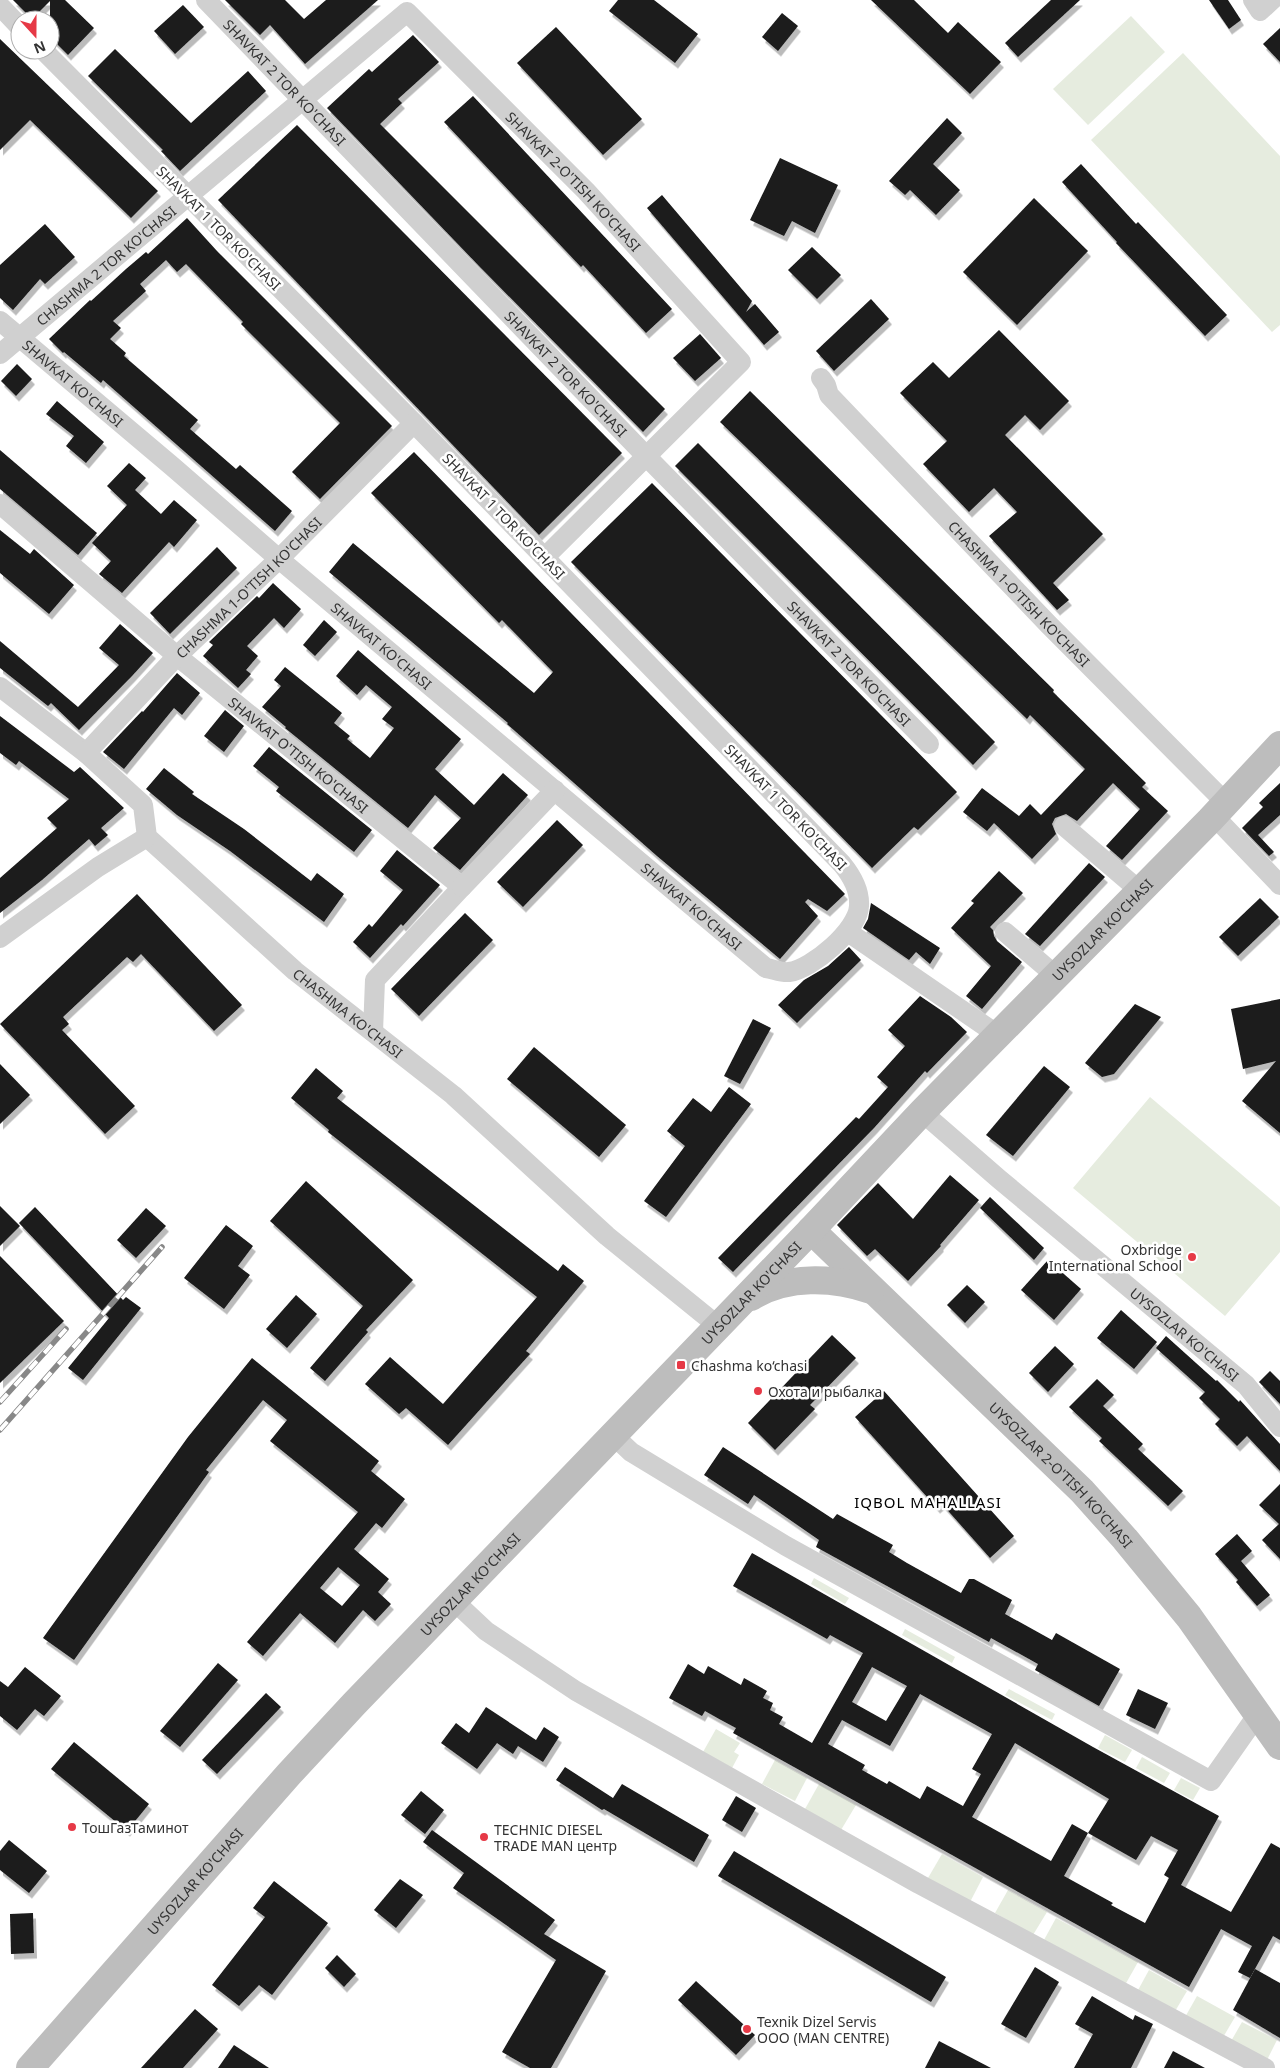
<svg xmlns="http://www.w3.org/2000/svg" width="1280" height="2068" font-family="'Noto Sans',sans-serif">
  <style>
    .green { fill: #e6ecdf }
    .building { fill: #1a1a1a; fill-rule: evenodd; filter: url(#shadow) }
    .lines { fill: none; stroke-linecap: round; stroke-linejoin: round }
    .street { stroke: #d0d0d0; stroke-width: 20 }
    .secondary { stroke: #bdbdbd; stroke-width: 28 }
    .rail-casing { stroke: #888; stroke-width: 5.5 }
    .rail { stroke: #fff; stroke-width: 4; stroke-dasharray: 11; stroke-linecap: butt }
    .poi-dot { fill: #e63946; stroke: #fff; stroke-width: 2 }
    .labels { text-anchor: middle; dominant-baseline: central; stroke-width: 5; stroke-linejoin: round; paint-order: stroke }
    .street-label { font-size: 14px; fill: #333; stroke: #fff }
    .poi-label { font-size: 14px; fill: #333; stroke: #fff; text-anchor: start }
    .neighbourhood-label { font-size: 15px; letter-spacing: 1px; fill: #000; stroke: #fff }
  </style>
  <defs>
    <filter id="shadow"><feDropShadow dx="3" dy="5.5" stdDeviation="0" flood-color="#0004"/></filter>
  </defs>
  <rect width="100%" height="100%" fill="#fff"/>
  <!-- green -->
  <g class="green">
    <path d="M1131 16 1165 52 1088 125 1053 89Z"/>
    <path d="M1183 53 1280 156V325L1272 332 1091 140Z"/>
    <path d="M1150 1097 1280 1207V1252L1225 1316 1073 1188Z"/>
    <path d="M814 1578 849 1598 845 1604 811 1584Z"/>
    <path d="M905 1629 955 1657 952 1663 902 1635Z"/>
    <path d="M1009 1689 1055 1714 1052 1720 1005 1695Z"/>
    <path d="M716 1729 740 1743 734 1752 739 1755 732 1768 703 1752Z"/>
    <path d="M1105 1735 1132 1750 1125 1762 1098 1748Z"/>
    <path d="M1142 1757 1170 1773 1164 1783 1136 1768Z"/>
    <path d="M775 1760 807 1778 795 1801 762 1784Z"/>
    <path d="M1181 1778 1200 1788 1193 1800 1174 1790Z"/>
    <path d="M819 1784 856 1805 841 1830 805 1809Z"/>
    <path d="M942 1854 983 1877 970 1902 928 1878Z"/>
    <path d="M1008 1890 1047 1912 1033 1935 995 1913Z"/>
    <path d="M1056 1918 1138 1962 1125 1985 1044 1940Z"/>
    <path d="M1149 1970 1187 1991 1174 2013 1137 1992Z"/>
    <path d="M1197 1996 1235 2017 1222 2039 1184 2019Z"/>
    <path d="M1242 2022 1277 2040 1266 2062 1230 2043Z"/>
  </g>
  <!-- building -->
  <g class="building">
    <path d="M13 0H65L94 28 68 55 50 37V1L32 19Z"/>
    <path d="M225 0H285L304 19 326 0H378L305 64 270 25 260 35Z"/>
    <path d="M618 0H654L698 34 675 63 609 11Z"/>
    <path d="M871 0H914L948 33 958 22 1001 62 970 94Z"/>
    <path d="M1051 0H1080L1018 57 1005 43Z"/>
    <path d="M1209 0H1228L1241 20 1229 29Z"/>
    <path d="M183 5 204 27 175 54 154 31Z"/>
    <path d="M782 13 798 26 778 51 762 37Z"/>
    <path d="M556 27 642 119 603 155 517 63Z"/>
    <path d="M1280 28V62L1263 44Z"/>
    <path d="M413 35 439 62 398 99 402 103 380 124 665 409 643 432 479 266 327 108 369 69 372 72Z"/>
    <path d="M0 39 158 191 131 218 30 120 0 150Z"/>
    <path d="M115 49 191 123 248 71 266 91 180 171 161 151 163 150 88 76Z"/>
    <path d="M473 96 672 309 646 333 583 265 581 267 444 122Z"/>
    <path d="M947 118 962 133 933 164 960 190 936 215 910 190 905 195 889 181Z"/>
    <path d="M297 125 622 453 539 535 218 200Z"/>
    <path d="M780 158 838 185 815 233 792 221 784 236 750 220Z"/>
    <path d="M1081 164 1136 224 1138 222 1227 315 1205 336 1116 243 1117 242 1062 182Z"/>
    <path d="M662 195 752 301 746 312 755 304 779 332 764 345 647 208Z"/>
    <path d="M1034 198 1088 251 1017 325 963 272Z"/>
    <path d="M187 218 217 251 392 426 320 499 292 472 340 423 241 324 243 322 186 264 177 272 166 260 140 284 146 291 113 321 121 328 110 339 126 353 124 356 198 420 190 429 236 469 240 465 292 511 275 531 103 380 101 383 64 352 63 353 49 339 90 300 91 301 126 269 146 252 148 254Z"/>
    <path d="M45 224 75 257 45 284 40 279 13 310 0 298V265Z"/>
    <path d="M812 247 841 275 817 299 788 270Z"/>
    <path d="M871 299 889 319 834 371 816 351Z"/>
    <path d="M999 330 1069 401 1040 430 1025 415 1005 435 1103 534 1053 583 1069 600 1057 610 989 536 1017 512 994 488 969 512 923 464 947 441 900 393 933 362 949 378Z"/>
    <path d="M700 334 721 358 695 381 673 358Z"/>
    <path d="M17 364 32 379 16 396 1 381Z"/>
    <path d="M750 391 1054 690 1053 692 1146 783 1142 787 1168 811 1122 860 1106 846 1140 809 1113 783 1077 821 1066 814 1055 818 1052 824 1056 834 1032 859 994 823 987 831 963 812 982 788 1019 816 1030 804 1041 815 1085 769 1030 715 1027 719 720 422Z"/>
    <path d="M57 401 104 442 86 463 66 446 74 436 46 414Z"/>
    <path d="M698 443 995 742 973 765 675 466Z"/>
    <path d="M0 450 97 533 78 555 0 489Z"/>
    <path d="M414 452 845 894 827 911 808 899 805 902 818 916 780 959 657 856 507 724 508 723 329 572 353 543 534 693 553 672 502 620 499 623 371 493Z"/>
    <path d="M129 463 146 478 135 490 161 514 174 500 197 520 174 547 169 542 122 593 99 574 111 561 92 543 127 505 107 486Z"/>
    <path d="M652 483 957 792 920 828 918 830 914 827 872 868 571 562Z"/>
    <path d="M0 530 30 554 34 549 74 585 49 614 0 573Z"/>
    <path d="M217 547 237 568 170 634 150 613Z"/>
    <path d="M273 583 301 609 284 628 274 618 247 646 258 656 246 670 251 674 238 688 203 656 213 645 209 642 257 596 259 598Z"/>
    <path d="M324 620 337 632 315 656 303 645Z"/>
    <path d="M120 624 153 653 132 676 79 730 51 703 48 706 0 668V641L78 707 119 665 99 648Z"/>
    <path d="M358 650 461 739 435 769 474 805 503 773 528 795 460 870 433 848 461 818 435 795 408 828 285 728 286 727 262 707 281 686 274 680 285 667 342 713 334 723 350 736 347 739 370 758 394 728 382 719 392 707 366 685 357 695 336 676Z"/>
    <path d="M177 673 200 693 182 715 174 708 124 769 103 752 142 711 143 712Z"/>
    <path d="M225 710 244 726 224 752 204 736Z"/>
    <path d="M0 716 74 772 80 767 124 808 101 828 108 835 95 846 89 839 42 880 0 913V878L57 828 47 818 69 799 19 761 16 765 0 753Z"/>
    <path d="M269 747 372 830 354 852 276 791 279 787 253 766Z"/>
    <path d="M164 768 194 792 192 794 244 829 311 881 317 873 344 894 324 922 230 851 177 815 146 789Z"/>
    <path d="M1280 783V815L1258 835 1274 852 1269 856 1242 828 1263 807 1259 803Z"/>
    <path d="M557 820 583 845 523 907 497 882Z"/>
    <path d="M397 850 440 885 403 926 401 924 370 958 353 942 369 924 372 927 403 890 380 871Z"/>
    <path d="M1089 863 1105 877 1040 946 1025 934Z"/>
    <path d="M999 871 1023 893 990 927 993 930 994 936 997 941 1022 962 982 1009 966 996 991 966 951 928 974 903 971 901Z"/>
    <path d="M137 894 242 1005 214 1031 141 954 133 962 127 957 63 1017 69 1024 62 1030 135 1106 105 1134 0 1024Z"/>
    <path d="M1260 898 1279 917 1238 956 1219 937Z"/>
    <path d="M871 903 940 948 930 964 916 952 909 960 863 928 868 919Z"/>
    <path d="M465 913 493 940 419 1016 391 989Z"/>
    <path d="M849 947 861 960 797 1023 778 1005 804 980 828 966Z"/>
    <path d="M920 996 951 1017 967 1032 927 1073 925 1071 874 1128 733 1272 718 1258 856 1117 859 1119 888 1087 877 1077 905 1046 888 1030Z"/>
    <path d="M1280 999V1133L1242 1101 1276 1061 1243 1069 1231 1009Z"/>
    <path d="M1135 1004 1161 1017 1114 1074 1102 1077 1085 1063Z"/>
    <path d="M753 1019 771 1028 740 1084 724 1076Z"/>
    <path d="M534 1047 626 1125 599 1157 507 1079Z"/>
    <path d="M0 1064 30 1095 0 1124Z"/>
    <path d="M1044 1066 1070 1087 1013 1156 986 1135Z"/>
    <path d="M316 1068 343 1091 337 1098 558 1271 563 1264 584 1281 526 1351 530 1354 448 1445 406 1408 399 1414 365 1384 390 1357 443 1404 537 1297 328 1132 329 1130 291 1098Z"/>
    <path d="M729 1087 751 1104 666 1217 644 1201 685 1146 667 1131 693 1098 711 1112Z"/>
    <path d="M950 1175 979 1200 940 1245 941 1246 908 1281 875 1249 867 1256 837 1225 878 1183 913 1219Z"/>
    <path d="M306 1181 413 1280 366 1330 368 1332 325 1381 310 1368 363 1306 270 1221Z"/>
    <path d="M990 1197 1044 1248 1034 1260 980 1208Z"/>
    <path d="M0 1206 20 1226 0 1246Z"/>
    <path d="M35 1207 123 1300 126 1297 141 1308 83 1380 68 1368 109 1318 19 1223Z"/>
    <path d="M146 1208 166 1226 136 1258 117 1240Z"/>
    <path d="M226 1225 253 1246 238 1266 250 1275 224 1309 184 1278Z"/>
    <path d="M0 1256 64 1321 0 1383Z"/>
    <path d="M1048 1260 1081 1289 1054 1320 1021 1290Z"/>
    <path d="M967 1285 985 1302 965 1323 947 1305Z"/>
    <path d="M296 1295 317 1314 287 1348 266 1329Z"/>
    <path d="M1121 1310 1157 1342 1134 1369 1097 1338Z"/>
    <path d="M832 1335 856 1358 810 1405 815 1409 775 1450 748 1423Z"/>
    <path d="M1166 1336 1216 1381 1217 1380 1239 1402 1240 1400 1280 1444V1471L1247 1436 1237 1446 1215 1424 1220 1419 1199 1398 1205 1392 1156 1348Z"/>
    <path d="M1055 1346 1074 1364 1048 1392 1029 1373Z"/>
    <path d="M252 1358 379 1461 371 1471 405 1499 382 1528 376 1523 354 1549 389 1579 378 1592 391 1604 375 1621 363 1610 335 1643 300 1613 263 1656 247 1642 358 1512 270 1441 287 1420 263 1400 206 1470 209 1472 74 1660 43 1638 188 1437ZM338 1567 360 1585 342 1606 320 1588Z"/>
    <path d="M1270 1371 1280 1381V1404L1259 1382Z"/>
    <path d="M1097 1379 1114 1395 1103 1406 1143 1444 1138 1449 1183 1491 1168 1506 1099 1441 1102 1438 1069 1407Z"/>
    <path d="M884 1391 1014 1536 990 1558 942 1504 937 1508 855 1417Z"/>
    <path d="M723 1447 833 1519 837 1514 893 1545 889 1552 907 1563 961 1593 969 1579H974L1012 1600 1005 1614 1052 1640 1056 1633 1120 1669 1099 1706 1035 1670 1038 1664 991 1638 989 1642 816 1547 819 1540 754 1495 748 1504 704 1475Z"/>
    <path d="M1280 1484V1559L1262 1540 1279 1524 1259 1505Z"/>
    <path d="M1237 1534 1252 1551 1241 1561 1270 1595 1257 1606 1236 1582 1238 1580 1215 1554Z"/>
    <path d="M752 1553 1093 1747 1219 1816 1181 1885 1231 1912 1271 1843 1280 1848V1940L1273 1936 1250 1978 1238 1972 1252 1946 1221 1929 1189 1987 733 1733 736 1728 721 1720 705 1711 702 1716 669 1698 688 1664 704 1674 708 1666 741 1685 744 1678 767 1691 763 1698 773 1703 770 1710 783 1717 779 1724 812 1743 863 1653 830 1635 827 1639 733 1586ZM872 1667 907 1686 886 1721 852 1702ZM920 1694 992 1734 972 1769 981 1774 963 1806 927 1786 920 1799 889 1781 887 1784 862 1770 865 1765 828 1744 842 1720 890 1746ZM1015 1743 1109 1799 1088 1833 1072 1824 1051 1861 972 1817ZM1088 1833 1136 1860 1151 1836 1178 1850 1164 1875 1169 1878 1145 1923 1111 1905 1113 1903 1064 1876Z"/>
    <path d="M218 1663 238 1680 180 1747 160 1731Z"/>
    <path d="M25 1667 61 1696 44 1716 35 1709 17 1730 0 1716V1681L8 1687Z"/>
    <path d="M1138 1689 1168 1703 1155 1729 1126 1715Z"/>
    <path d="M266 1693 281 1707 217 1774 202 1760Z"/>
    <path d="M486 1707 536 1740 544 1727 559 1737 543 1762 518 1746 513 1754 497 1743 477 1769 441 1743 456 1723 469 1733Z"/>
    <path d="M74 1742 149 1804 127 1831 51 1769Z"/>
    <path d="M565 1767 613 1798 622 1784 709 1835 694 1862 604 1809 602 1810 556 1780Z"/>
    <path d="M421 1791 444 1810 425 1834 401 1815Z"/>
    <path d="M736 1796 756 1808 742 1832 722 1820Z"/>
    <path d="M432 1830 555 1920 544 1934 606 1971 551 2068H530L502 2052 556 1960 453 1888 464 1873 423 1842Z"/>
    <path d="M9 1840 47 1871 29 1893 0 1870V1851Z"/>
    <path d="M734 1851 946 1977 931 2002 718 1876Z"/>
    <path d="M400 1879 423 1895 396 1928 374 1910Z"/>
    <path d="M274 1881 328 1923 272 1995 259 1985 239 2006 212 1985 265 1917 253 1908Z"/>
    <path d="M33 1913 34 1953 11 1954 10 1914Z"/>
    <path d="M337 1955 356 1974 344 1987 325 1968Z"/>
    <path d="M1035 1967 1059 1982 1026 2038 1001 2024Z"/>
    <path d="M1255 1969 1280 1983V2038L1233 2010Z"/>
    <path d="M696 1981 755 2035 736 2055 678 2000Z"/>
    <path d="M1092 1996 1133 2020 1135 2015 1153 2024 1131 2068H1074L1093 2034 1075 2024Z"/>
    <path d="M195 2009 218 2029 183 2068H141Z"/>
    <path d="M939 2041 991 2068H925Z"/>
    <path d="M234 2045 269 2068H218Z"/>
    <path d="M1173 2051 1205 2068H1164Z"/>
  </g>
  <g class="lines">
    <!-- street -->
    <g class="street">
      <path id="s1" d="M206 0 646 456 929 744"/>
      <path d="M1253 0 1260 11 1272 0"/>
      <path d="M0 6 20 27"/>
      <path id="s2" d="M0 321 173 467 279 559 766 968C773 969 782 973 789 972 812 969 858 930 859 906 860 891 851 875 842 864L414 423 43 50"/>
      <path id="s3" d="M0 354 407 12 586 191 741 362 545 557"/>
      <path id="s4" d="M821 378 826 385 829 395 1049 625 1226 803"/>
      <path id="s5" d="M0 504 177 656 462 887 375 980 373 1032"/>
      <path id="s6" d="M0 687 86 753 143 805 147 837 295 971 453 1095 607 1236 718 1326"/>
      <path id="s7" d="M86 753 177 656 279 559 414 423"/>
      <path d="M1214 816 1280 885"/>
      <path d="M1064 826 1140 891"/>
      <path d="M462 887 555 790"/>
      <path d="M848 932 998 1035"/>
      <path d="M1005 932 1056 976"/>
      <path d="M0 938 98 867 147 837"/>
      <path id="s8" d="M922 1112 999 1179 1246 1385 1280 1427"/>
      <path d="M613 1435 631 1452 786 1546 1211 1781 1258 1714"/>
      <path d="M454 1601 486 1631 576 1691 919 1884 1265 2068"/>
    </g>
    <!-- secondary -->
    <g class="secondary">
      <path id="s9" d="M811 1230 1028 1439 1082 1491 1125 1539 1189 1617 1280 1746"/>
      <path d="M751 1297C787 1275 833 1277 871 1290"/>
      <path id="s10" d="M30 2068 289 1774 354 1704 811 1230 922 1112 1210 820 1280 745"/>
    </g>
    <defs>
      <g id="rail">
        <path d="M0 1402 66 1329"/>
        <path d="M0 1430 162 1247"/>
      </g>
    </defs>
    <!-- rail casing -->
    <use href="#rail" class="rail-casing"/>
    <!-- rail -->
    <use href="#rail" class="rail"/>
  </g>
  <!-- markers -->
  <g class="poi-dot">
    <circle cx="1192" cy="1257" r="5"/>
    <rect x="676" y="1360" width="10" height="10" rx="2.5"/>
    <circle cx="758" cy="1391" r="5"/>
    <circle cx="72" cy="1827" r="5"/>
    <circle cx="484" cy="1837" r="5"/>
    <circle cx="747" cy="2029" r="5"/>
  </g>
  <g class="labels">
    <!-- street labels -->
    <g class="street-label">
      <text stroke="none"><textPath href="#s1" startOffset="114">SHAVKAT 2 TOR KO'CHASI</textPath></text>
      <text stroke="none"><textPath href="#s3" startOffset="769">SHAVKAT 2-O'TISH KO'CHASI</textPath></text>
      <text transform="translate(219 228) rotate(45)">SHAVKAT 1 TOR KO'CHASI</text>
      <text stroke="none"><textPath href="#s3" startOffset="138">CHASHMA 2 TOR KO'CHASI</textPath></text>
      <text stroke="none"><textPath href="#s1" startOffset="519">SHAVKAT 2 TOR KO'CHASI</textPath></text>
      <text stroke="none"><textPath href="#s2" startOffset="96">SHAVKAT KO'CHASI</textPath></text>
      <text transform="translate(504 516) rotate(46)">SHAVKAT 1 TOR KO'CHASI</text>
      <text stroke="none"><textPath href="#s7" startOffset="232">CHASHMA 1-O'TISH KO'CHASI</textPath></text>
      <text stroke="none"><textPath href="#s4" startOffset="294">CHASHMA 1-O'TISH KO'CHASI</textPath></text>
      <text stroke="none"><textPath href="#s2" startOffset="501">SHAVKAT KO'CHASI</textPath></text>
      <text stroke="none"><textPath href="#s1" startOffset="924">SHAVKAT 2 TOR KO'CHASI</textPath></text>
      <text stroke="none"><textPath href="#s5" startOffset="390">SHAVKAT O'TISH KO'CHASI</textPath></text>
      <text transform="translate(786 807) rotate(46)">SHAVKAT 1 TOR KO'CHASI</text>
      <text stroke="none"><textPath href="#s2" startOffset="906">SHAVKAT KO'CHASI</textPath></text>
      <text stroke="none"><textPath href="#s10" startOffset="1564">UYSOZLAR KO'CHASI</textPath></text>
      <text stroke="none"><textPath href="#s6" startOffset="485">CHASHMA KO'CHASI</textPath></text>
      <text stroke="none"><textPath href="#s10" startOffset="1059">UYSOZLAR KO'CHASI</textPath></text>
      <text stroke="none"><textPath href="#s8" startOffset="344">UYSOZLAR KO'CHASI</textPath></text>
      <text stroke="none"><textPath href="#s9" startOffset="350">UYSOZLAR 2-O'TISH KO'CHASI</textPath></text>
      <text stroke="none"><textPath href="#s10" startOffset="654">UYSOZLAR KO'CHASI</textPath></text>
      <text stroke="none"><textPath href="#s10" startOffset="249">UYSOZLAR KO'CHASI</textPath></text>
    </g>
    <!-- poi labels -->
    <g class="poi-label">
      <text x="1182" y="1249" text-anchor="end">Oxbridge<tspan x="1182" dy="16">International School</tspan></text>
      <text x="691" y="1365">Chashma ko‘chasi</text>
      <text x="768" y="1391">Охота и рыбалка</text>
      <text x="82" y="1827">ТошГазТаминот</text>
      <text x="494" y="1829">TECHNIC DIESEL<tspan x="494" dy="16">TRADE MAN центр</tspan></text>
      <text x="757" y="2021">Texnik Dizel Servis<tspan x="757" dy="16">OOO (MAN CENTRE)</tspan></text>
    </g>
    <!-- neighbourhood labels -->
    <g class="neighbourhood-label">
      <text x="928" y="1502">IQBOL MAHALLASI</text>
    </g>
  </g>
  <!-- north arrow -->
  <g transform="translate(35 35) rotate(159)"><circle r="24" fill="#ffffff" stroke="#adadad"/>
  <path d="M0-4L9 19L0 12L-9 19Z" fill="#e63946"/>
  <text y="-8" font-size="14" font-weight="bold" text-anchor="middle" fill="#333333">N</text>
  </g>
</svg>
